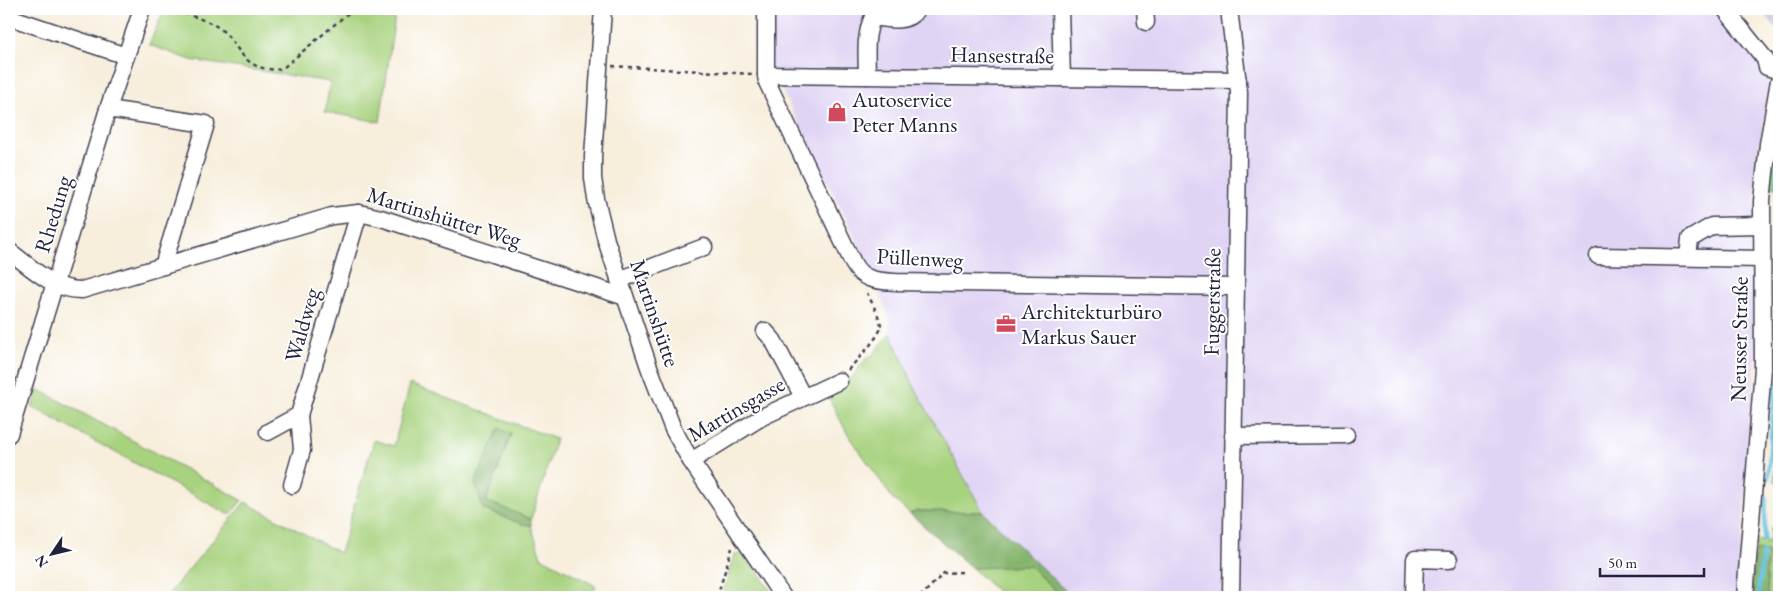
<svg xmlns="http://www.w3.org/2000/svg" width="1788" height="606" font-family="'EB Garamond',serif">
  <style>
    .built { fill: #e0d4f4 }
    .industrial { fill: #c4c0db }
    .green { fill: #a7d27e; stroke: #647a5c }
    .forest { fill: #85b46d; stroke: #546b54 }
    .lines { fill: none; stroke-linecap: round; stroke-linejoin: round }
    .stream { stroke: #61c3e0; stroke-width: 4.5 }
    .minor-casing { stroke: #424153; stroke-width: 19 }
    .path { stroke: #424153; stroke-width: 2.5; stroke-dasharray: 4 4; stroke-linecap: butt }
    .minor { stroke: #fff; stroke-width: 16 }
    .rail { stroke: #22223b; stroke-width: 4 }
    .labels { text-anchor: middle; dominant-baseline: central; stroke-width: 4; stroke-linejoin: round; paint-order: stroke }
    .street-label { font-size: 22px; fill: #22223b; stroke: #fff }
    .poi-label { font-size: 22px; fill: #22223b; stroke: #fff; text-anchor: start }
  </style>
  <rect width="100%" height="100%" fill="#fff"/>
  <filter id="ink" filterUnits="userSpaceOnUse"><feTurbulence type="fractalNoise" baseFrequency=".02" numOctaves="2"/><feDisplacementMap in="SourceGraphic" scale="10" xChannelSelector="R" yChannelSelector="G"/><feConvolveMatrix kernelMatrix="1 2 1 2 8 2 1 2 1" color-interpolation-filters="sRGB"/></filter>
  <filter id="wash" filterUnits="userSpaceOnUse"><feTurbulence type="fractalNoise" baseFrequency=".0096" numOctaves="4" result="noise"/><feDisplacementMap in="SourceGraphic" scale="20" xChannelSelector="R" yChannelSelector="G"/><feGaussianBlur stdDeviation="1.12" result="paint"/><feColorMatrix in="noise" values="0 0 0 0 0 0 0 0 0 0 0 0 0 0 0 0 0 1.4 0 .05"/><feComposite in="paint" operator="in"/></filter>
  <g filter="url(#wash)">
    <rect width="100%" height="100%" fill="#f7eedc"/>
    <!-- built -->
    <path class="built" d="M772 9H1736L1775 60 1756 165 1754 242 1757 346 1737 597H1072L983 512 915 388 890 333V320L868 263 771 68Z"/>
    <!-- industrial -->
    <path class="industrial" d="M1761 9H1779V32Z"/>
    <!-- green -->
    <g class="green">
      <path d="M164 9H396L380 122 325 112 330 82 191 60 149 45Z"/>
      <path d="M1779 113V187L1770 186Z"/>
      <path d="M890 333 915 388 983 512 916 511 910 514 893 499 846 431 827 394 845 386 868 356H872Z"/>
      <path d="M410 384 556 439 531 519 486 501 511 434 483 509 522 524 531 525 541 557 596 586 591 597H166L245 502 340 553 374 440 394 446Z"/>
      <path d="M38 389 242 500 230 515 32 407Z"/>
      <path d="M1776 435H1779V482L1774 481Z"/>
      <path d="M1771 528 1779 529V597H1768L1766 578 1768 552 1755 550 1756 540 1769 542Z"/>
      <path d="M745 553 775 597H722L734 555Z"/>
      <path d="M1030 566 1062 597H1003L972 568Z"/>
    </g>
    <!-- forest -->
    <g class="forest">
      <path d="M499 428 511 434 486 501 531 519V525L522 524 483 509 475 483Z"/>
      <path d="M916 511 983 512 1072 597H1062L1030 566 972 568 910 514Z"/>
      <path d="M1755 550 1768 552 1766 578 1768 597H1750Z"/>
    </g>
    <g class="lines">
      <!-- stream -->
      <g class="stream">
        <path d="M1777 186 1779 153"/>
        <path d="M1768 479 1778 344 1775 288"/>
        <path d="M1764 540 1766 498"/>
        <path d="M1759 597V587L1763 552"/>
      </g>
    </g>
  </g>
  <g filter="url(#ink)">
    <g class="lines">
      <defs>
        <g id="minor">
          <path d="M603 9 593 157V178L596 199 606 240 649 367 673 429 691 461 783 597"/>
          <path d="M766 9V75L767 82 853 263C862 281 878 281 896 282L1235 287"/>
          <path d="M1060 9 1062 78"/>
          <path d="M1145 9 1146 22"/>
          <path d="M1229 9 1239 92 1231 597"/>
          <path d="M1725 9 1765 59 1767 67 1779 71"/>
          <path d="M9 17 126 56"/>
          <path d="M766 75 1238 80"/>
          <path d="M867 76C867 57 864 36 873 17 887 19 908 24 917 9"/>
          <path d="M108 109 206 124 163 266"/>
          <path d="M9 251C31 267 54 291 82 290L332 216 359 213 381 218 625 297"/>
          <path d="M1598 256 1762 259"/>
          <path d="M1688 257 1690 239 1712 226 1761 225"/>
          <path d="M619 280 704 247"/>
          <path d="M765 331 773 340 803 397"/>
          <path d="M268 432 299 415 359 213"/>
          <path d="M9 434 108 109 142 9"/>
          <path d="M1233 436 1346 435"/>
          <path d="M691 461 762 417 839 381"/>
          <path d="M292 485 302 450 299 415"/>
          <path d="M1414 597 1415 559 1449 560"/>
          <path d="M1745 597 1763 368 1762 201 1768 144 1779 81"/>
        </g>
      </defs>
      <!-- minor casing -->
      <use href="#minor" class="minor-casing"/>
      <!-- path -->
      <g class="path">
        <path d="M169 9C184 14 202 18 216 26 238 39 238 65 268 69 274 70 278 70 283 68L353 9"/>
        <path d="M612 66 752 74"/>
        <path d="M848 370C855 362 881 336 881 326 880 317 871 301 867 293"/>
        <path d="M717 597 732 548"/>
        <path d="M920 597 944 573 963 572"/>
      </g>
      <!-- minor -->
      <use href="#minor" class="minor"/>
      <!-- rail -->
      <path class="rail" d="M1778 9 1779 10"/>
    </g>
  </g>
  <!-- icons -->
  <defs>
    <symbol id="shop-bare" viewBox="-9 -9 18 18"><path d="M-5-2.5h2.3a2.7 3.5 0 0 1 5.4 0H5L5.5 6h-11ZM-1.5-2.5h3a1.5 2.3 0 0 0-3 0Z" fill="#d1495b" stroke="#fff" stroke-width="2.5" paint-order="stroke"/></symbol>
    <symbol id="office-bare" viewBox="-9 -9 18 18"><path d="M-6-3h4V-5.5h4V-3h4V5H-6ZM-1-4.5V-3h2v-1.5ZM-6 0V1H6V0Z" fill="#d1495b" stroke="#fff" stroke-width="2.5" paint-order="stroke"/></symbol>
  </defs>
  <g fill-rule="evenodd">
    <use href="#shop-bare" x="823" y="98" width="28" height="28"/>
    <use href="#office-bare" x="992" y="310" width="28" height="28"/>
  </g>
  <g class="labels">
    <!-- street labels -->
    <g class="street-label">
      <text transform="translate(1002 55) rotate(1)">Hansestraße</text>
      <text transform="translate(53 214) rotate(-73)">Rhedung</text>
      <text transform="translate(444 217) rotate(17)">Martinshütter Weg</text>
      <text transform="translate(920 258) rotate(3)">Püllenweg</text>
      <text transform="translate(1212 302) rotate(-89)">Fuggerstraße</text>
      <text transform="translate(655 313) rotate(71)">Martinshütte</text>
      <text transform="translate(302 325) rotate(-74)">Waldweg</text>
      <text transform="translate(1739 339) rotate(-89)">Neusser Straße</text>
      <text transform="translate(736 409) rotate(-30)">Martinsgasse</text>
    </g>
    <!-- poi labels -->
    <g class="poi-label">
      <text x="852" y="99">Autoservice<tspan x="852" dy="25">Peter Manns</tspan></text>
      <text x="1021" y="311">Architekturbüro<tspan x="1021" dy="25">Markus Sauer</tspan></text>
    </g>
  </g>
  <!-- margin -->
  <rect width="1788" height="606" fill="none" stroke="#fff" stroke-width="30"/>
  <!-- north arrow -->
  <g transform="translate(52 554) rotate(235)" stroke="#ffffff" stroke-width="4" paint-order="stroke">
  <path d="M0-4L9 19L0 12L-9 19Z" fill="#22223b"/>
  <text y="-8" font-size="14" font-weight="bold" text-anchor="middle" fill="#22223b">N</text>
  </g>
  <!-- scale -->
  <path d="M1600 568v8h104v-8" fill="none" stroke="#22223b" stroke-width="2.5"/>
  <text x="1608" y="568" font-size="15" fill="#22223b" stroke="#ffffff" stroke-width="4" paint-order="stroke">50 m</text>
</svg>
